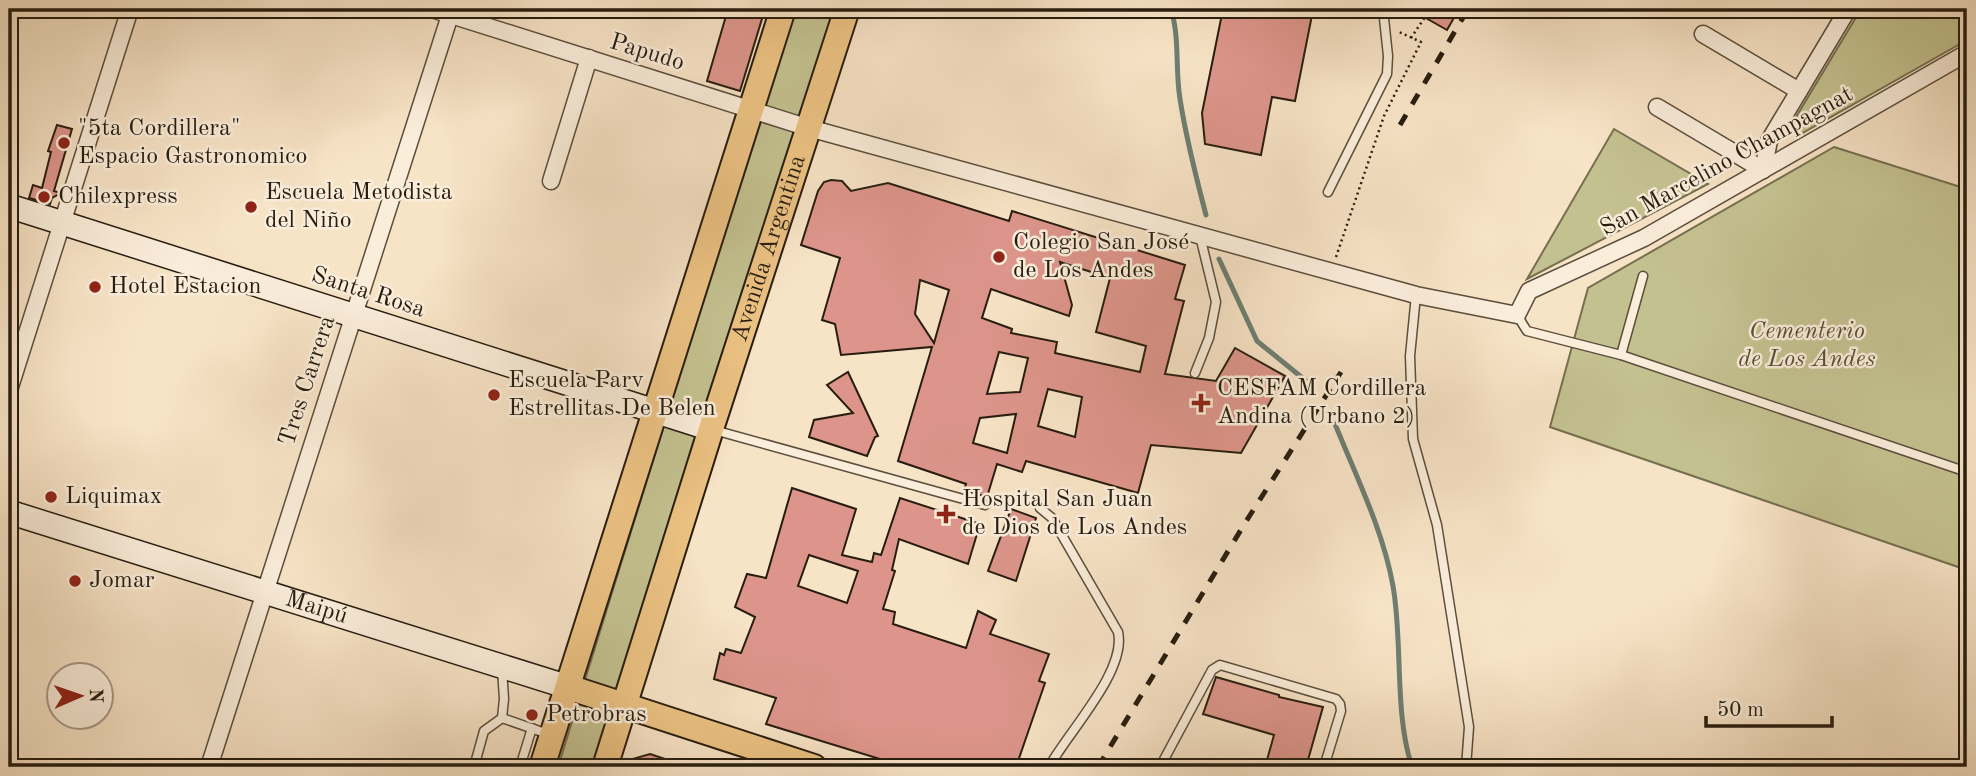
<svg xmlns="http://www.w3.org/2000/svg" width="1976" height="776" font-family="'Old Standard TT',serif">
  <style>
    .green { fill: #c4c190; stroke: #766f50; stroke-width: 2 }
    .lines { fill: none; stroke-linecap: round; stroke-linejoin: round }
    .stream { stroke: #6e7e71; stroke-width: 5 }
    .building { fill: #dd958b; stroke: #271d0f; stroke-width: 2; fill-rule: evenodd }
    .lane-casing { stroke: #5b4e3d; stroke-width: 11 }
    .street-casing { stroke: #5b4e3d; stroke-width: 19 }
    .secondary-casing { stroke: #271d0f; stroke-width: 26 }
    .primary-casing { stroke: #271d0f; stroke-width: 28 }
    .path { stroke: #271d0f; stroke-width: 2.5; stroke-dasharray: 2 3.5; stroke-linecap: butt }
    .lane { stroke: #faedda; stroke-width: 8 }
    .street { stroke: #faedda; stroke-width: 16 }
    .secondary { stroke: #faedda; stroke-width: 23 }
    .primary { stroke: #ecc283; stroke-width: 24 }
    .rail { stroke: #271d0f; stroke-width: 5; stroke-dasharray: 12 12; stroke-linecap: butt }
    .poi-dot { fill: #8f2418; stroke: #faedda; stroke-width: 2.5 }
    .labels { text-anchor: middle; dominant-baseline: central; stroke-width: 5; stroke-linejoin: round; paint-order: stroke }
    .street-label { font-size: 24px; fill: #271d0f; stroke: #faedda }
    .poi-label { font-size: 24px; fill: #271d0f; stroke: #faedda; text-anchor: start }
    .park-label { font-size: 24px; font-style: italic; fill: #564e36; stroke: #faedda }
  </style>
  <rect width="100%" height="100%" fill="#f7e3c6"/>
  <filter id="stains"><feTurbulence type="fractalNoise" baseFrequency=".00286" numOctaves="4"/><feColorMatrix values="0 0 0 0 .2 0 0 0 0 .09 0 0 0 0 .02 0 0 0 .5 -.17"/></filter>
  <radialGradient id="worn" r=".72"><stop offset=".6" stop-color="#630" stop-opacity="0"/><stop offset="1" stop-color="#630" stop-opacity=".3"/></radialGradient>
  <!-- green -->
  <g class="green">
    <path d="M793 9H838L602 767H558Z"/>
    <path d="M1861 9H1959L1967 14V40L1799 135 1790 127Z"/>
    <path d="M1614 129 1708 184 1527 279Z"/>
    <path d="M1834 147 1967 189V570L1550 427 1588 288Z"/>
  </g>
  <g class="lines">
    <!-- stream -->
    <g class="stream">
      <path d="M1171 9C1180 39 1175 69 1180 99 1186 138 1196 177 1206 215"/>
      <path d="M1219 259 1257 341 1305 380"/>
      <path d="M1335 424C1356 476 1383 530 1393 586 1403 642 1394 713 1412 767"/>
    </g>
  </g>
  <!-- building -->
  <g class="building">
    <path d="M728 9H765L740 91 707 81Z"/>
    <path d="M1223 9 1313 10 1295 101 1272 97 1261 155 1205 144 1202 113Z"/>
    <path d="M1410 9H1459L1447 30Z"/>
    <path d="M57 125 72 129 54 191 61 193 52 198 50 204 29 198 33 185 42 188 51 152 48 151Z"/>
    <path d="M831 180 842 181 851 191 888 183 1009 221 1012 211 1185 265 1175 299 1184 301 1165 374 1216 381 1235 348 1285 376 1241 453 1151 445 1138 493 1026 461 1022 472 997 464 987 497 964 490 966 484 898 461 932 347 841 355 835 324 822 320 840 258 801 245 818 191 824 182ZM1060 262 1110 278 1096 332 1146 346 1140 372 1055 353 1057 342 1011 333 1012 329 982 318 991 289 1069 316 1072 305ZM920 280 949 290 934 343 915 314ZM999 352 1028 358 1020 392 987 394ZM1048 389 1082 397 1075 437 1038 426ZM1016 414 1007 453 973 443 980 418Z"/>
    <path d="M848 372 878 436 875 437 867 456 809 437 814 420 853 413 827 385Z"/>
    <path d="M792 488 856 509 842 555 872 562 874 553 881 555 900 498 980 524 968 564 899 539 892 570 895 571 883 609 895 612 893 624 966 648 978 611 996 620 990 634 1049 654 1039 681 1045 683 1016 767H906L766 724 776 698 714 679 720 653 724 655 726 649 741 653 755 617 735 607 747 574 766 578ZM809 555 858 571 847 603 798 586Z"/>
    <path d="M1011 509 1036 518 1016 581 988 571Z"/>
    <path d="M1216 677 1279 695V697L1323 707 1306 767H1265L1274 735 1203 714Z"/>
    <path d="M650 754 683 765 682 767H621L622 762Z"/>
  </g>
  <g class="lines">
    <defs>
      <g id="lane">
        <path d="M1328 192 1387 74 1388 56 1383 9"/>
        <path d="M1643 276 1621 355 1967 472"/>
        <path d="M1416 295 1410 356 1413 439 1437 525 1469 727 1466 767"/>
        <path d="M1517 315 1527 331 1621 355"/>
        <path d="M1195 373 1209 338 1216 302 1200 236"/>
        <path d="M714 430 985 505"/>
        <path d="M1040 508 1052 518 1118 632C1127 671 1068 732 1049 767"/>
        <path d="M502 669 504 699 502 718 548 734"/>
        <path d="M474 767 484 731 502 718"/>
        <path d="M520 767 532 728"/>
        <path d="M1160 767 1212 670 1220 665 1336 699 1340 704 1341 711 1324 767"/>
      </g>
      <g id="street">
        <path d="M432 9 809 128 1416 295 1517 315 1529 291 1644 238 1967 53"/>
        <path d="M1703 34 1799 91"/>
        <path d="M1657 107 1763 170"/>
        <path d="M1763 170 1769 141 1848 9"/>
        <path d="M551 181 589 58"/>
        <path d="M9 390 130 9"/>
        <path d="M209 767 452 9"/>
      </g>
      <g id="secondary">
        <path d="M9 206 711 429"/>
        <path id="s1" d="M9 512 568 687"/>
      </g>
      <g id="primary">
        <path d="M568 687 814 767"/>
        <path d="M542 767 783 9"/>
        <path id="s2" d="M605 767 711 429 847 9"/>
      </g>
    </defs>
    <!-- lane casing -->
    <use href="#lane" class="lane-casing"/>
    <!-- street casing -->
    <use href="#street" class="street-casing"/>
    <!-- secondary casing -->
    <use href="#secondary" class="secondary-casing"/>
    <!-- primary casing -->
    <use href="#primary" class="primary-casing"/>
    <!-- path -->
    <g class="path">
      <path d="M1411 38 1425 17"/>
      <path d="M1336 257 1384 116 1421 42 1399 32"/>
    </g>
    <!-- lane -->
    <use href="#lane" class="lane"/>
    <!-- street -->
    <use href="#street" class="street"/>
    <!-- secondary -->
    <use href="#secondary" class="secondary"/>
    <!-- primary -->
    <use href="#primary" class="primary"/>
    <!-- rail -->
    <g class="rail">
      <path d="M1400 125 1468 9"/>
      <path d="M1098 767 1245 523 1341 372"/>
    </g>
  </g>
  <!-- markers -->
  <g class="poi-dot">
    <circle cx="64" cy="143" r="7"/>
    <circle cx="44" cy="197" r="7"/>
    <circle cx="251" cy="207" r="7"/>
    <circle cx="999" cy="257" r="7"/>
    <circle cx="95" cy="287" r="7"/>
    <circle cx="494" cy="395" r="7"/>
    <path d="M1197.5 392.5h7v7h7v7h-7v7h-7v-7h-7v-7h7z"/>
    <circle cx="51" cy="497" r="7"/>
    <path d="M942.5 503.5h7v7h7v7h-7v7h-7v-7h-7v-7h7z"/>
    <circle cx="75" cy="581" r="7"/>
    <circle cx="532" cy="715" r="7"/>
  </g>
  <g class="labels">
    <!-- street labels -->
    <g class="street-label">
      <text transform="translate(647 53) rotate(17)">Papudo</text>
      <text transform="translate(1727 162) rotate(-29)">San Marcelino Champagnat</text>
      <text stroke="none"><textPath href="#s2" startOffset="544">Avenida Argentina</textPath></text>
      <text transform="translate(368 293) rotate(18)">Santa Rosa</text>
      <text transform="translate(308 381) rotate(-72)">Tres Carrera</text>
      <text stroke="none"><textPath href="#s1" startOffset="322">Maipú</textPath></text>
    </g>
    <!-- poi labels -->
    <g class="poi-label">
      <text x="78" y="129">"5ta Cordillera"<tspan x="78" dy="28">Espacio Gastronomico</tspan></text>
      <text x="265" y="193">Escuela Metodista<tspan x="265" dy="28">del Niño</tspan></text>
      <text x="58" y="197">Chilexpress</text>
      <text x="1013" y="243">Colegio San José<tspan x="1013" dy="28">de Los Andes</tspan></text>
      <text x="109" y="287">Hotel Estacion</text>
      <text x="508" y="381">Escuela Parv<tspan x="508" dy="28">Estrellitas De Belen</tspan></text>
      <text x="1217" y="389">CESFAM Cordillera<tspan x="1217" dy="28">Andina (Urbano 2)</tspan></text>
      <text x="65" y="497">Liquimax</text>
      <text x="962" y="500">Hospital San Juan<tspan x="962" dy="28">de Dios de Los Andes</tspan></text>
      <text x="89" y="581">Jomar</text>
      <text x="546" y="715">Petrobras</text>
    </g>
    <!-- park labels -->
    <g class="park-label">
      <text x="1807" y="332">Cementerio<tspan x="1807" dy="28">de Los Andes</tspan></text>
    </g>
  </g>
  <!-- margin -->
  <rect width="1976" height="776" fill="none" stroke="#f7e3c6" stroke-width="35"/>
  <rect x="10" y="10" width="1955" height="755" fill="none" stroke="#271d0f" stroke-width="3.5"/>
  <rect x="18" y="18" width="1941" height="741" fill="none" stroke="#271d0f" stroke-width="2"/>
  <!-- north arrow -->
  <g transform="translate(80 696) rotate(88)"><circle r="33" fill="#faedda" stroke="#a69a89" stroke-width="2"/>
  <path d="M0-5L12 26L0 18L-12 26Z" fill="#8f2418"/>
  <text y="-10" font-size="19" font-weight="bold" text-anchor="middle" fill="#271d0f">N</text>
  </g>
  <!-- scale -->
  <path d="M1706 716v10h126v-10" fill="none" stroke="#271d0f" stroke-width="3.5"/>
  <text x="1717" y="716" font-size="21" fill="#271d0f" stroke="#faedda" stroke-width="5" paint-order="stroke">50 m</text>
  <rect width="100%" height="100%" filter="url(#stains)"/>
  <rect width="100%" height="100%" fill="url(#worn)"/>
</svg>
